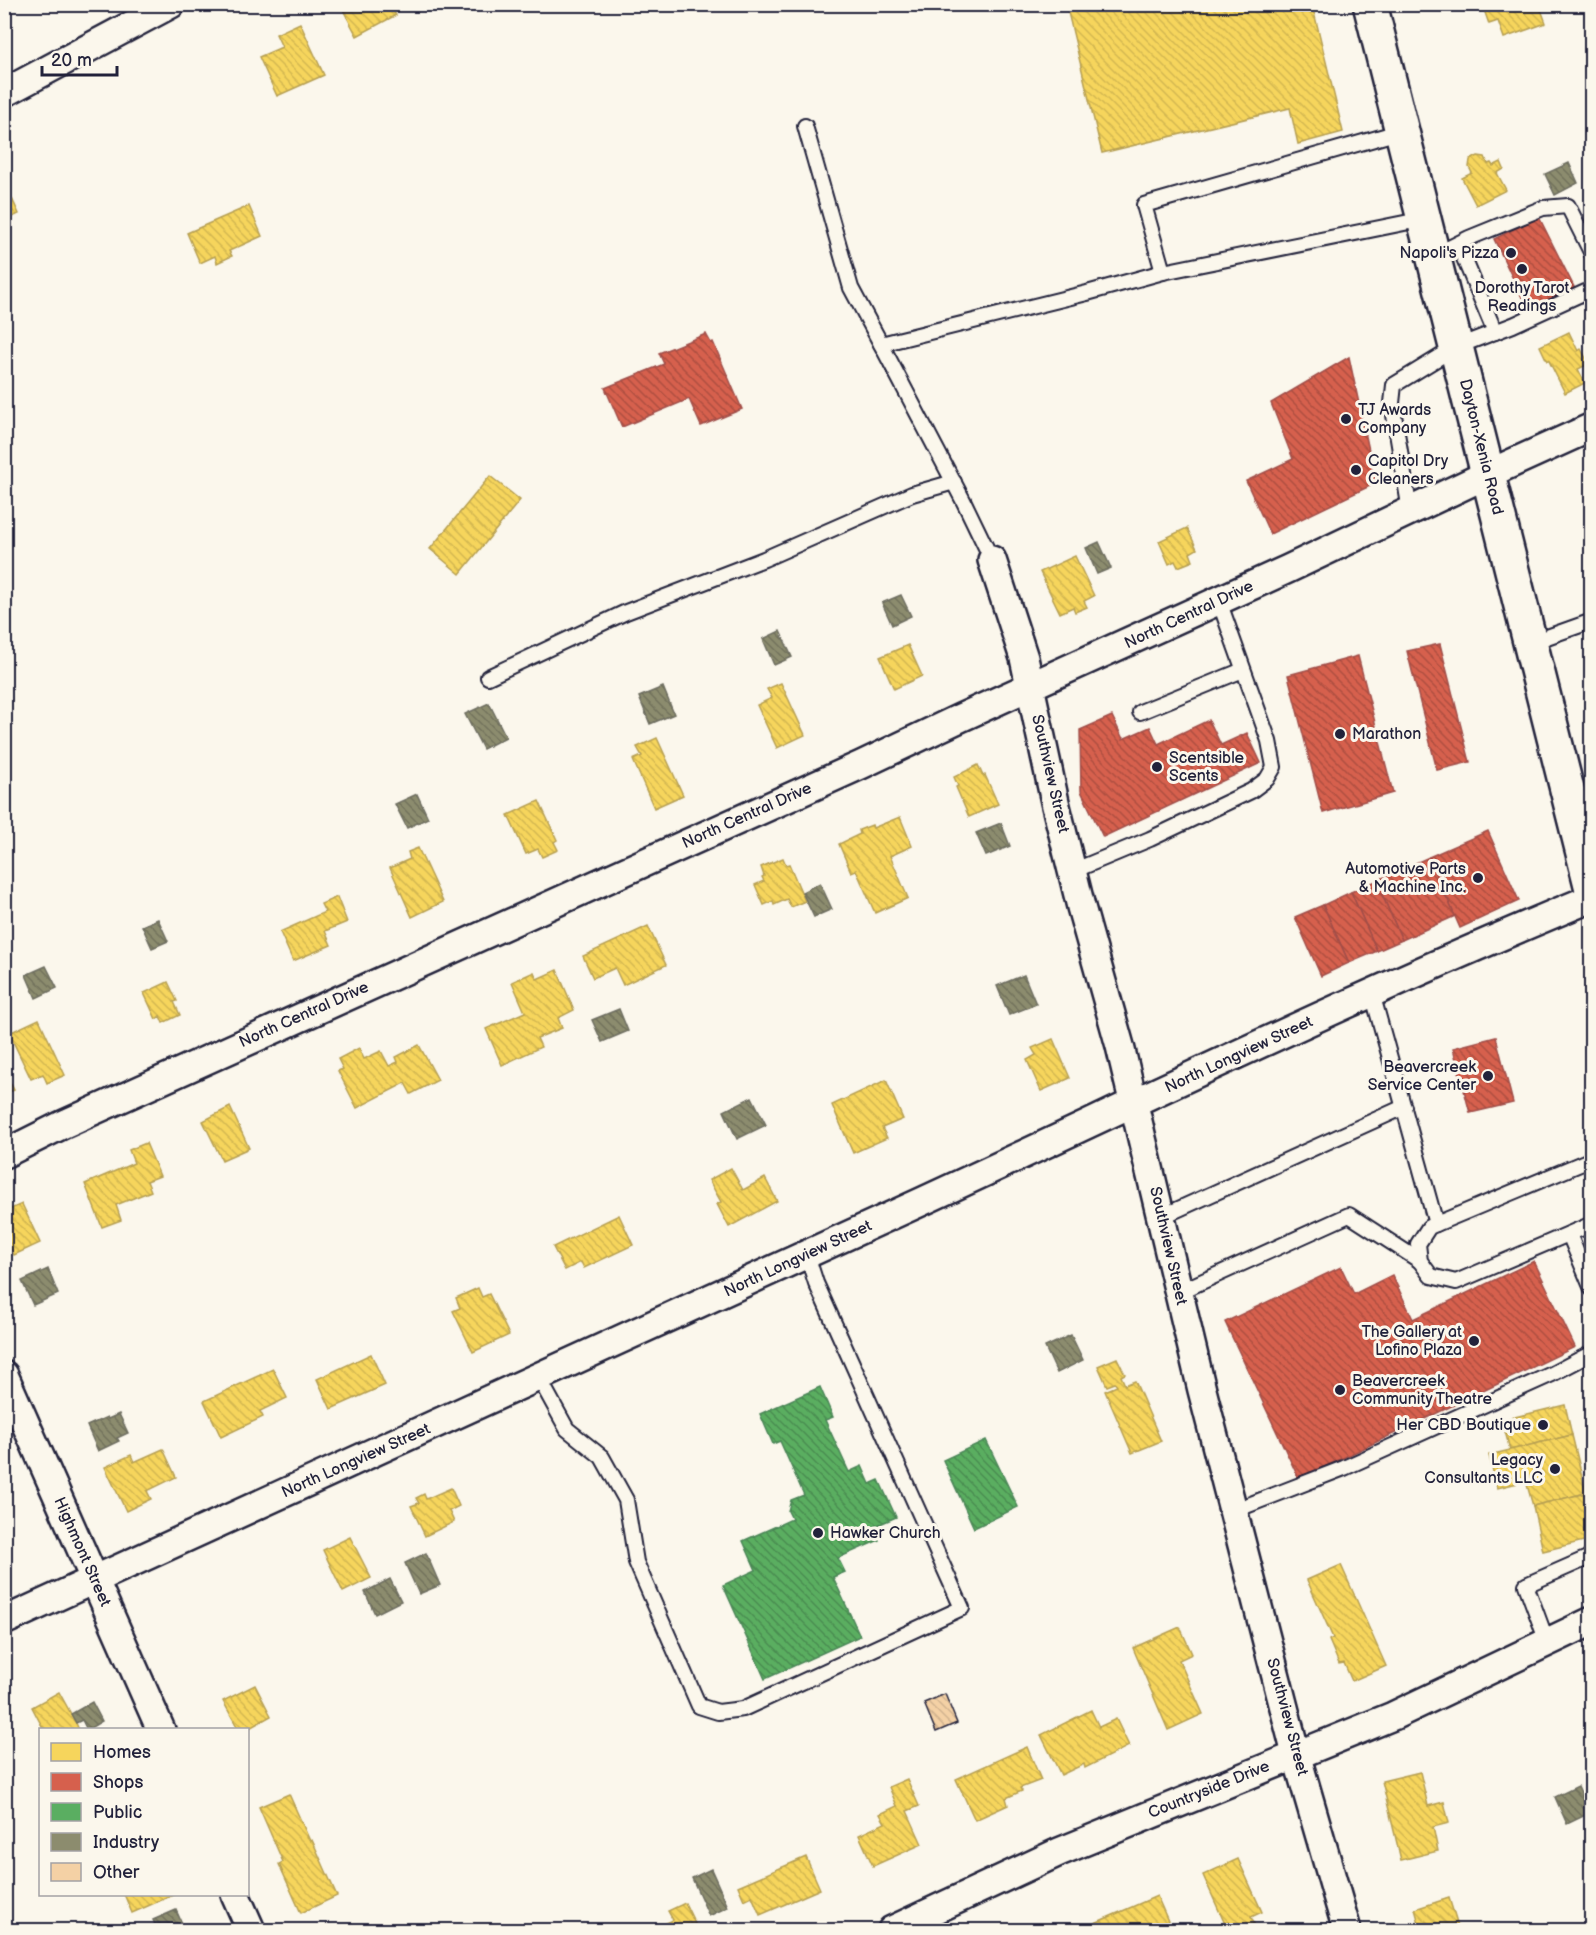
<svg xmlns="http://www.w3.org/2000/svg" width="1596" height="1935" font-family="'Balsamiq Sans',sans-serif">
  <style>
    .homes { fill: url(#homes-back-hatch); stroke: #b69f52; stroke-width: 1.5 }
    .shops { fill: url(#shops-back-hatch); stroke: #a04d48; stroke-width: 1.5 }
    .public { fill: url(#public-back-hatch); stroke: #498456; stroke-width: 1.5 }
    .industry { fill: url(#industry-back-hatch); stroke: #6c6c5f; stroke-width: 1.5 }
    .building { fill: url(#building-back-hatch); stroke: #22223b; stroke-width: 1.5 }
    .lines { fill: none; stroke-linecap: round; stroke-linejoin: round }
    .service-casing { stroke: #22223b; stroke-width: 18 }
    .minor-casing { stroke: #22223b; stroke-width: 32 }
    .secondary-casing { stroke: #22223b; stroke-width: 38 }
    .service { stroke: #fbf7ec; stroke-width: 14 }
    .minor { stroke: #fbf7ec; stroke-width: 27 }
    .secondary { stroke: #fbf7ec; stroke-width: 33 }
    .poi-dot { fill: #22223b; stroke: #fbf7ec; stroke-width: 2 }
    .labels { text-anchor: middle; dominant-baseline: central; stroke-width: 6; stroke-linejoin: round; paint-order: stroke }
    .poi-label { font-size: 16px; fill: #22223b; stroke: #fbf7ec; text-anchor: end }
    .street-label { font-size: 16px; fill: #22223b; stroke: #fbf7ec }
  </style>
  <defs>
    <pattern id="homes-back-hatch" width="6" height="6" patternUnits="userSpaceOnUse" patternTransform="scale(1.5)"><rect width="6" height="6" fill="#f6d55c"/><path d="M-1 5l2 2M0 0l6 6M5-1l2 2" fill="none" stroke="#d3b751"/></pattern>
    <pattern id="shops-back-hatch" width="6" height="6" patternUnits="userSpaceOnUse" patternTransform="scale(1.5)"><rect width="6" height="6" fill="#d6604d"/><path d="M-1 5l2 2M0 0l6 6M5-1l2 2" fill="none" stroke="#ad4f41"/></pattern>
    <pattern id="public-back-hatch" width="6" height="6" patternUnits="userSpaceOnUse" patternTransform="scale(1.5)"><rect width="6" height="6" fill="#5aae61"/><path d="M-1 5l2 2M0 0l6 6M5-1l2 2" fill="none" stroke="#4a8d51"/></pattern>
    <pattern id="industry-back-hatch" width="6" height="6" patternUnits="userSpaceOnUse" patternTransform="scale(1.5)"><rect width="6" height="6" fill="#8c8c6e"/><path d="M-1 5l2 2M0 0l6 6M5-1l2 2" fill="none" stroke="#72725c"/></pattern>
    <pattern id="building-back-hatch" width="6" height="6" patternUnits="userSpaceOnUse" patternTransform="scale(1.5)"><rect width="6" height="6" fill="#f4d1a5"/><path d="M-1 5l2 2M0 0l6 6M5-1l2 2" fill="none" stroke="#d1b38f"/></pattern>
  </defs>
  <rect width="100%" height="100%" fill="#fbf7ec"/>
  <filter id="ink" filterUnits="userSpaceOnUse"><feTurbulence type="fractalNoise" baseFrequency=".0167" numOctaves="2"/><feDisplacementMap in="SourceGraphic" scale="12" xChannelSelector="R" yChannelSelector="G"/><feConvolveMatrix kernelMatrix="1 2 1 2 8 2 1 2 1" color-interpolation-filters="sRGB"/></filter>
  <g filter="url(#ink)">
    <!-- homes -->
    <g class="homes">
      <path d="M346 4H410L394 13 396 15 357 36 342 8 347 6Z"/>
      <path d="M1066 4H1312L1343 132 1298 144 1290 108 1102 153Z"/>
      <path d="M1482 4H1539L1546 23 1504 38 1498 21 1489 24Z"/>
      <path d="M300 23 324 75 277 96 259 57 282 47 276 34Z"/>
      <path d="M1478 156 1485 157 1488 164 1491 163 1493 166 1501 162 1504 169 1497 173 1506 190 1476 205 1462 178 1472 173 1469 167 1470 160Z"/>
      <path d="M4 181 19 214 4 221Z"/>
      <path d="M249 206 262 236 229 251 232 256 217 263 215 256 200 263 187 233Z"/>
      <path d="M1569 332 1578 351 1581 349 1589 364 1578 369 1585 383 1565 393 1549 361H1547L1540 346Z"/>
      <path d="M490 476 520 500 460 574 430 549Z"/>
      <path d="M1187 528 1197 549 1190 553 1193 561 1178 567 1175 561 1169 564 1159 541Z"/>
      <path d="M1075 556 1094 596 1084 601 1087 607 1075 612 1073 607 1060 613 1040 572Z"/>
      <path d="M908 645 922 676 894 689 880 657Z"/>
      <path d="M781 683 805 735 777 748 757 705 772 698 767 689Z"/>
      <path d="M657 738 683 795 654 808 633 760 642 756 637 747Z"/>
      <path d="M978 765 983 776 985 775 998 804 969 817 956 787 958 786 954 777Z"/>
      <path d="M539 801 557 840 554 842 558 850 542 857 538 849 526 854 508 815Z"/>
      <path d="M900 817 912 846 890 856 908 898 875 913 856 870 851 872 839 844 860 834 859 830 872 825 873 828Z"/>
      <path d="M418 848 443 902 412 917 390 868 410 859 408 852Z"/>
      <path d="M783 858 786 865 789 864 805 901 791 907 787 899 774 905 773 901 764 905 755 885 764 881 762 877 764 876 761 867Z"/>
      <path d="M337 897 347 922 325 931 331 945 293 961 280 932 325 912 321 904Z"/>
      <path d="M648 926 666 965 623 985 615 968 593 978 583 956Z"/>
      <path d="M557 970 574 1010 558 1018 562 1028 537 1038 541 1047 502 1065 486 1029 525 1012 512 982 534 972 537 979Z"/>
      <path d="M168 982 177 1001 174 1002 180 1015 163 1023 160 1016 156 1019 144 993Z"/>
      <path d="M39 1019 65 1075 47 1083 43 1074 31 1079 9 1033Z"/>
      <path d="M1053 1039 1070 1078 1041 1091 1027 1060 1036 1055 1032 1048Z"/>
      <path d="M419 1045 438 1080 411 1094 405 1083 357 1108 338 1071 343 1069 338 1059 359 1048 364 1059 381 1051 389 1066 398 1062 396 1057Z"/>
      <path d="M4 1070 14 1090 4 1094Z"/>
      <path d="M886 1080 903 1119 882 1128 887 1138 853 1153 832 1105Z"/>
      <path d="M230 1107 249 1148 222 1160 203 1121Z"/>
      <path d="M146 1143 160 1176 147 1181 151 1191 116 1205 121 1220 102 1227 85 1184 134 1163 129 1150Z"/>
      <path d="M731 1168 743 1190 765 1178 777 1201 729 1227 717 1204 721 1202 709 1180Z"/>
      <path d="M22 1204 40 1243 14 1255 4 1236V1212Z"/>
      <path d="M619 1215 633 1245 584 1268 581 1262 565 1270 553 1247Z"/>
      <path d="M478 1288 482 1297 489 1294 509 1335 473 1352 453 1311 460 1308 456 1298Z"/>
      <path d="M371 1354 385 1385 331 1409 317 1379Z"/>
      <path d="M1117 1358 1125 1374 1121 1376 1125 1385 1135 1381 1161 1441 1132 1453 1105 1391 1117 1386 1115 1383 1107 1386 1098 1366Z"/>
      <path d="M273 1369 287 1398 260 1411 263 1417 221 1437 204 1401Z"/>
      <path d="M1565 1405 1572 1435 1510 1450 1502 1420Z"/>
      <path d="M1572 1435 1586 1493 1533 1506 1526 1481 1497 1488 1489 1455Z"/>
      <path d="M163 1449 176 1477 147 1491 151 1499 126 1511 105 1467 131 1455 134 1462Z"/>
      <path d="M451 1488 459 1506 449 1511 454 1522 425 1536 411 1506 419 1503 416 1498 424 1494 426 1499Z"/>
      <path d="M1586 1493 1592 1516V1539L1543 1551 1533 1506Z"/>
      <path d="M350 1537 371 1578 343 1592 323 1550Z"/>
      <path d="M1341 1565 1386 1666 1352 1681 1344 1663 1339 1664 1329 1640 1333 1638 1307 1580Z"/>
      <path d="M1180 1627 1192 1654 1179 1660 1203 1714 1168 1730 1133 1648Z"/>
      <path d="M255 1685 271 1716 246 1730H239L223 1701Z"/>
      <path d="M59 1692 76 1723 79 1730H44L32 1707Z"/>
      <path d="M1091 1710 1099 1727 1116 1719 1129 1746 1085 1768 1084 1764 1061 1775 1041 1735Z"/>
      <path d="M1027 1747 1041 1780 1020 1788 1022 1791 1006 1798 1008 1805 975 1820 956 1779Z"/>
      <path d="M1420 1772 1428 1806 1444 1802 1449 1823 1433 1827 1438 1851 1401 1860 1382 1781Z"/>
      <path d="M907 1779 919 1806 907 1811 922 1844 873 1866 859 1835 885 1823 880 1814 897 1806 889 1787Z"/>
      <path d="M289 1794 310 1841 312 1840 337 1896 301 1913 279 1864 283 1862 259 1807Z"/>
      <path d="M806 1857 820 1889 760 1915 752 1896 744 1900 738 1886Z"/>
      <path d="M1238 1859 1262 1912 1251 1917 1257 1930H1225L1223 1926 1225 1924 1203 1875Z"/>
      <path d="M124 1894H173V1895L132 1913Z"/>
      <path d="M1157 1896 1171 1928 1165 1930H1098L1095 1923Z"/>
      <path d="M1449 1898 1459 1930H1421L1415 1909Z"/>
      <path d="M685 1903 698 1930H655L654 1929 673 1920 668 1911Z"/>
    </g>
    <!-- shops -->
    <g class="shops">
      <path d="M1539 217 1575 289 1529 312 1494 239Z"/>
      <path d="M706 334 711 343 713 342 742 409 701 426 689 399 622 427 605 388 664 364 659 353Z"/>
      <path d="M1349 357 1376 483 1270 534 1246 481 1293 459 1271 403Z"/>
      <path d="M1440 644 1470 762 1437 770 1407 651Z"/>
      <path d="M1358 656 1393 793 1323 813 1288 675Z"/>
      <path d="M1112 716 1123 739 1150 727 1158 744 1209 720 1221 745 1247 733 1261 763 1103 837 1081 791 1080 730Z"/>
      <path d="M1488 831 1519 901 1460 928 1429 857Z"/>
      <path d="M1429 857 1455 916 1402 940 1376 881Z"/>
      <path d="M1376 881 1402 940 1377 951 1351 892Z"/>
      <path d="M1351 892 1377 951 1349 963 1323 905Z"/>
      <path d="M1323 905 1349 963 1321 976 1295 917Z"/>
      <path d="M1496 1037 1513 1103 1470 1113 1453 1048Z"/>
      <path d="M1534 1261 1575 1347 1299 1479 1225 1322 1341 1267 1354 1294 1392 1275 1413 1319Z"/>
    </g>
    <!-- public -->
    <g class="public">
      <path d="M820 1387 833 1417 825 1420 849 1472 862 1466 870 1484 879 1480 896 1517 873 1527 879 1540 838 1558 845 1572 833 1577 860 1636 765 1679 723 1585 756 1570 743 1541 792 1519 788 1511 791 1500 804 1495 780 1441 773 1444 760 1414Z"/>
      <path d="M986 1440 1018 1507 974 1528 943 1460Z"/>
    </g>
    <!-- industry -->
    <g class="industry">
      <path d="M1569 163 1578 183 1555 195 1545 174Z"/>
      <path d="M1099 542 1111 568 1097 574 1086 548Z"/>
      <path d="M901 595 911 616 892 625 882 603Z"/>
      <path d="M780 631 792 657 774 665 763 639Z"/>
      <path d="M663 687 674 714 650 724 639 697Z"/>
      <path d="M489 703 506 737 483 749 465 714Z"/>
      <path d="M417 794 428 818 407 828 395 804Z"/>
      <path d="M1001 823 1010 846 986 856 976 833Z"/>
      <path d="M820 883 832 909 814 917 802 892Z"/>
      <path d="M158 919 168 941 152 948 142 926Z"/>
      <path d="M46 966 57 988 36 998 26 975Z"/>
      <path d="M1024 975 1036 1004 1009 1015 997 986Z"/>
      <path d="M619 1009 628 1031 602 1042 592 1020Z"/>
      <path d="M752 1097 766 1125 737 1139 724 1111Z"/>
      <path d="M48 1269 58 1294 33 1305 22 1281Z"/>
      <path d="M1071 1335 1083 1360 1057 1373 1045 1347Z"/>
      <path d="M119 1414 128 1433 117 1438 119 1441 98 1451 87 1426 107 1417 108 1419Z"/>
      <path d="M426 1553 440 1585 419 1594 405 1563Z"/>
      <path d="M390 1579 401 1601 375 1614 365 1592Z"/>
      <path d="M92 1702 102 1721 87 1730 82 1720 76 1723 71 1714Z"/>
      <path d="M1578 1786 1590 1813 1567 1824 1555 1797Z"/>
      <path d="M711 1869 728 1907 709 1916 692 1878Z"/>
      <path d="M176 1910 185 1930H157L153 1920Z"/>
    </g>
    <!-- building -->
    <path class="building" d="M945 1694 957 1723 936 1732 924 1703Z"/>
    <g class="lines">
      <defs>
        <g id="service">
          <path d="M805 126 851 288 881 344"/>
          <path d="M1402 131 1144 205 1163 272 1424 219"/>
          <path d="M1458 244 1495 332"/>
          <path d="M1433 256 1469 238 1543 208 1568 206 1592 254"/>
          <path d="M1410 511 1392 403 1394 385 1456 347 1513 325 1592 289"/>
          <path d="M992 560 964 502 881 344 1087 293 1163 272"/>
          <path d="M1530 643 1592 621"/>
          <path d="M488 677 626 612 764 559 912 494 954 482"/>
          <path d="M1140 712 1243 670"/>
          <path d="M1073 871 1150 839 1251 791 1267 779 1274 767 1269 741 1219 601"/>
          <path d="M1372 993 1436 1224"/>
          <path d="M1592 1159 1429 1227 1418 1244 1420 1261 1431 1276 1456 1282 1592 1224"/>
          <path d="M1161 1217 1404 1107"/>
          <path d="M1569 1234 1592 1289"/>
          <path d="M1179 1292 1349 1215 1420 1261"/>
          <path d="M539 1378 567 1429 602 1457 626 1500 636 1562 699 1706 718 1712 743 1709 962 1608 816 1283 807 1255"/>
          <path d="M1233 1511 1344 1468 1552 1374 1592 1353"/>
          <path d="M1547 1642 1526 1585 1592 1556"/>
        </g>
        <g id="minor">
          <path d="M4 93 171 4"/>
          <path d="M992 560 1024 658 1055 802 1081 907 1120 1046 1202 1390 1296 1754 1347 1930"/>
          <path d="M4 1154 62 1125 861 765 960 718 1288 569 1488 474 1592 427"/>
          <path d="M4 1375 161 1730"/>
          <path d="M4 1621C309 1479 616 1342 921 1202 1144 1099 1365 991 1592 898"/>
          <path d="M235 1894 251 1930"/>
          <path d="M892 1930 1059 1852 1393 1716 1592 1621"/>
        </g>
        <path id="secondary" d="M1370 4 1592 889"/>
      </defs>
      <!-- service casing -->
      <use href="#service" class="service-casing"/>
      <!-- minor casing -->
      <use href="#minor" class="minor-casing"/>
      <!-- secondary casing -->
      <use href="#secondary" class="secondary-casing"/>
      <!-- service -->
      <use href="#service" class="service"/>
      <!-- minor -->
      <use href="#minor" class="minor"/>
      <!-- secondary -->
      <use href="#secondary" class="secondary"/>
    </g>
  </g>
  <!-- markers -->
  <g class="poi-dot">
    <circle cx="1511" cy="253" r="6"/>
    <circle cx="1522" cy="269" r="6"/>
    <circle cx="1346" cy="419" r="6"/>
    <circle cx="1356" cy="470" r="6"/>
    <circle cx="1340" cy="734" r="6"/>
    <circle cx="1157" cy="767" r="6"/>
    <circle cx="1478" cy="878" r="6"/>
    <circle cx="1488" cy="1076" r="6"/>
    <circle cx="1474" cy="1341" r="6"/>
    <circle cx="1340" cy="1390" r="6"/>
    <circle cx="1543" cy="1425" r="6"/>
    <circle cx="1555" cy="1469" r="6"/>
    <circle cx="818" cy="1533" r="6"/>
  </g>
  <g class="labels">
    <!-- poi labels -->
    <g class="poi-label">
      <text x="1499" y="253">Napoli's Pizza</text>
      <text x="1522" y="288" text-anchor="middle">Dorothy Tarot<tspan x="1522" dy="18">Readings</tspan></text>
      <text x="1358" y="410" text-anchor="start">TJ Awards<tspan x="1358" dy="18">Company</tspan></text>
      <text x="1368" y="461" text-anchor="start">Capitol Dry<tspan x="1368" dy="18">Cleaners</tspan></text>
      <text x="1352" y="734" text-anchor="start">Marathon</text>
      <text x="1169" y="758" text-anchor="start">Scentsible<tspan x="1169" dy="18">Scents</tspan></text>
      <text x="1466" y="869">Automotive Parts<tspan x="1466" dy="18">&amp; Machine Inc.</tspan></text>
      <text x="1476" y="1067">Beavercreek<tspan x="1476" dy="18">Service Center</tspan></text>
      <text x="1462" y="1332">The Gallery at<tspan x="1462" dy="18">Lofino Plaza</tspan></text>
      <text x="1352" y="1381" text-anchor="start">Beavercreek<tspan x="1352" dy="18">Community Theatre</tspan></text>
      <text x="1531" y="1425">Her CBD Boutique</text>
      <text x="1543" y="1460">Legacy<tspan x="1543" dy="18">Consultants LLC</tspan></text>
      <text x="830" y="1533" text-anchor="start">Hawker Church</text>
    </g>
    <!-- street labels -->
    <g class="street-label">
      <text transform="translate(1481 447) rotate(76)">Dayton-Xenia Road</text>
      <text transform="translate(1189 615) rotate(-25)">North Central Drive</text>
      <text transform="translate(1050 774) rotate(77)">Southview Street</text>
      <text transform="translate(747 816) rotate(-24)">North Central Drive</text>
      <text transform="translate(304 1015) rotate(-24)">North Central Drive</text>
      <text transform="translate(1239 1055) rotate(-25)">North Longview Street</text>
      <text transform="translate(1168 1246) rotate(77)">Southview Street</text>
      <text transform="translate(798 1259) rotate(-25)">North Longview Street</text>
      <text transform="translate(356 1461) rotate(-24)">North Longview Street</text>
      <text transform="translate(82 1552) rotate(66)">Highmont Street</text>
      <text transform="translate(1287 1717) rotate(75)">Southview Street</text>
      <text transform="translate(1209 1790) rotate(-22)">Countryside Drive</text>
    </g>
  </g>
  <!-- margin -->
  <rect width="1596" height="1935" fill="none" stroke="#fbf7ec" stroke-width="24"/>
  <rect x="12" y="12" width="1572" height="1911" fill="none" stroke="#22223b" stroke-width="2" filter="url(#ink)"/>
  <!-- legend -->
  <rect x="39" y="1728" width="210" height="168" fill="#fbf7ec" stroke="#a4a2a5" stroke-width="1.5"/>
  <rect x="51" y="1743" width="30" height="18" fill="#f6d55c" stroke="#a4a2a5" stroke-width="1.5"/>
  <text x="93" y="1758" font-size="18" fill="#22223b">Homes</text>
  <rect x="51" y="1773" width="30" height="18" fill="#d6604d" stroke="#a4a2a5" stroke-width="1.5"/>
  <text x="93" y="1788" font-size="18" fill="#22223b">Shops</text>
  <rect x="51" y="1803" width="30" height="18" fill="#5aae61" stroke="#a4a2a5" stroke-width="1.5"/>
  <text x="93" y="1818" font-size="18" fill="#22223b">Public</text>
  <rect x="51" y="1833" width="30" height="18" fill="#8c8c6e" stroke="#a4a2a5" stroke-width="1.5"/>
  <text x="93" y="1848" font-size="18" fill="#22223b">Industry</text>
  <rect x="51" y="1863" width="30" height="18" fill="#f4d1a5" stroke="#a4a2a5" stroke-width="1.5"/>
  <text x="93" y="1878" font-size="18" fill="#22223b">Other</text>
  <!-- scale -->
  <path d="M42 66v9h75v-9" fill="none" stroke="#22223b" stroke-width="3"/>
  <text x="51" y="66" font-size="18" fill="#22223b" stroke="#fbf7ec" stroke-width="4.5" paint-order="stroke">20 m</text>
</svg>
